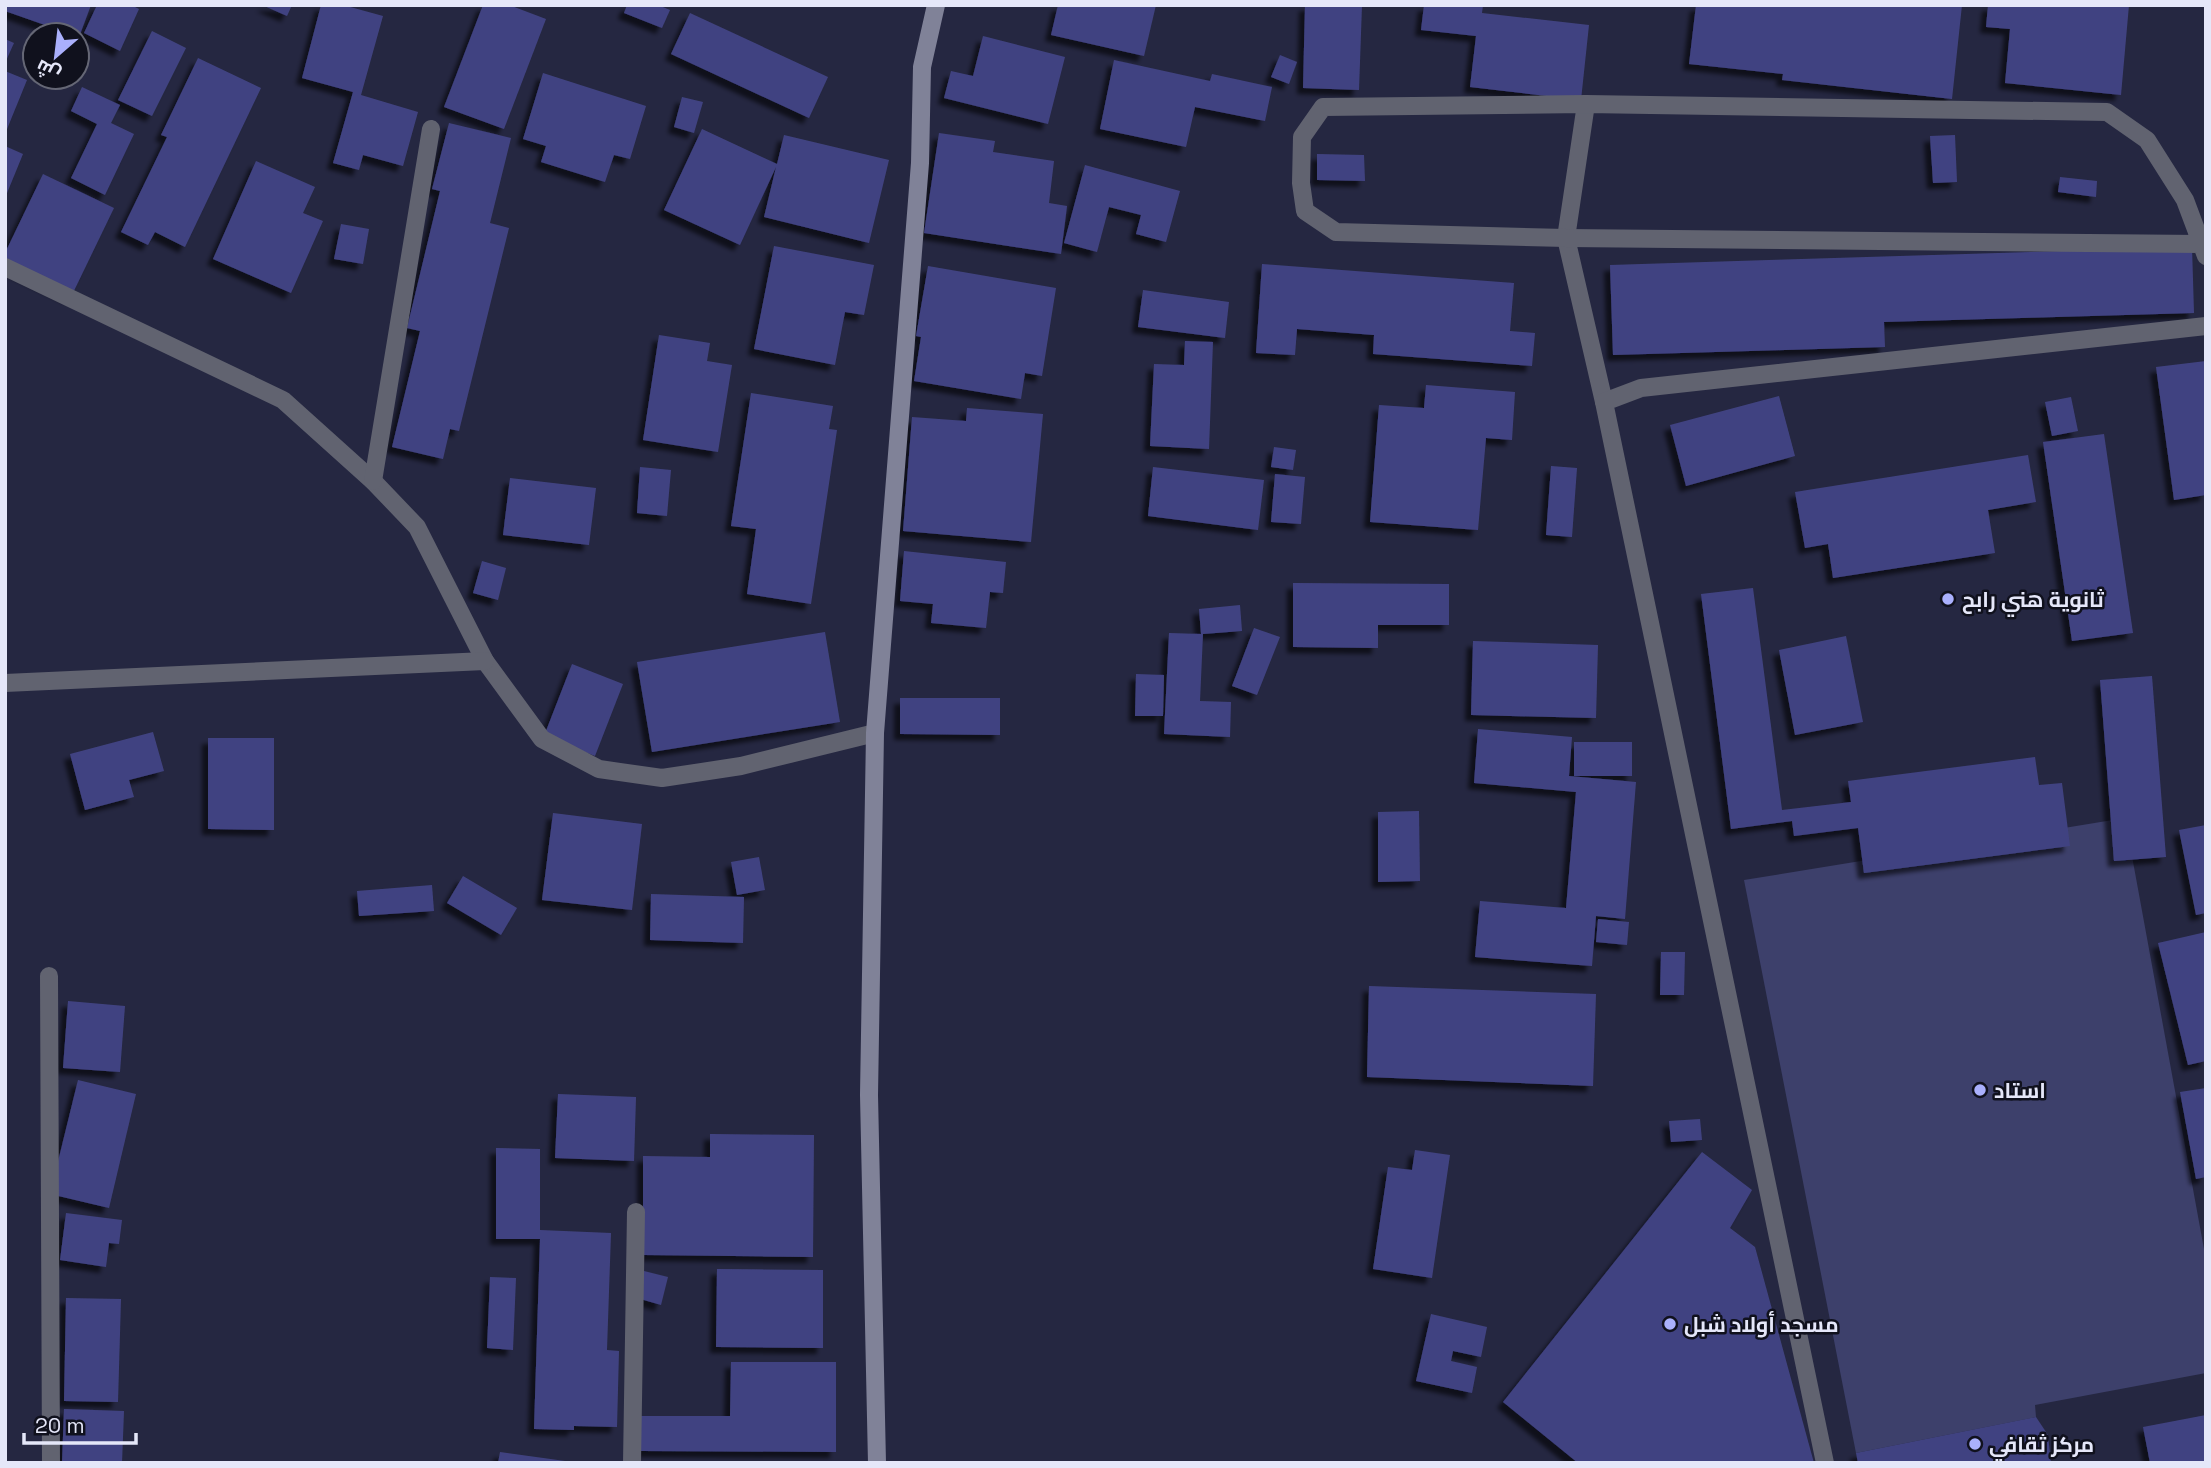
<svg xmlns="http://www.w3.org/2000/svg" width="2211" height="1468" font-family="'Space Grotesk',Cairo,sans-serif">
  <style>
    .green { fill: #3d406b }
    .building { fill: #414381; filter: url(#shadow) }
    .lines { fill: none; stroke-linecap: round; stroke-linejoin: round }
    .street { stroke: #616370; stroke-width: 18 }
    .secondary { stroke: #808298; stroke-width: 18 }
    .poi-dot { fill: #aab0fc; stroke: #10111d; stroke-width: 2.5 }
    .labels { text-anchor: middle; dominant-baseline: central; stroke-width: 5; stroke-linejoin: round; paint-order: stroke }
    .poi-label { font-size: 21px; font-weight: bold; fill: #e5e7f9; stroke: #10111d; text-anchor: start }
  </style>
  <defs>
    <filter id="shadow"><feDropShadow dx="-6" dy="6" stdDeviation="2" flood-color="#0009"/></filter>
  </defs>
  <rect width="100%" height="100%" fill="#252741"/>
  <!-- green -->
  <path class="green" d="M2125 818 2206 1260V1373L2035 1405 2036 1417 1856 1453 1744 880Z"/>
  <!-- building -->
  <g class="building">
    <path d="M5 5H91L79 37 5 11Z"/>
    <path d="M97 5H131L139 9 120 51 84 33Z"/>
    <path d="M262 5H292L287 16Z"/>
    <path d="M321 5H343L383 16 361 95 418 112 403 166 363 155 359 170 333 163 353 92 302 78Z"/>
    <path d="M483 5H509L546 19 504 129 444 107Z"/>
    <path d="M627 5H658L670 10 662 28 624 13Z"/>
    <path d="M1058 5H1156L1144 56 1051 35Z"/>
    <path d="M1305 5H1362L1359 90 1303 88Z"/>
    <path d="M1424 5H1483L1482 13 1589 25 1581 100 1470 87 1476 36 1421 30Z"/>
    <path d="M1696 5H1962L1952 99 1782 80 1783 74 1689 64Z"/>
    <path d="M1988 5H2129L2121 95 2005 83 2010 29 1986 27Z"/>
    <path d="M690 13 828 77 809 118 671 54Z"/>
    <path d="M152 31 186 48 152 116 118 100Z"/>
    <path d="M983 36 1065 57 1048 124 944 98 951 71 973 76Z"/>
    <path d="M5 39 14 43 5 63Z"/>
    <path d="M1280 55 1297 62 1289 84 1271 77Z"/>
    <path d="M198 58 261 88 185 247 155 232 148 245 121 232 167 137 161 135Z"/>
    <path d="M1114 60 1210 81 1212 74 1272 87 1265 121 1195 107 1186 147 1100 129Z"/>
    <path d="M5 71 27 80 5 134Z"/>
    <path d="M543 73 646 106 630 159 614 155 605 182 541 162 546 146 523 139Z"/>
    <path d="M82 87 120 105 111 123 134 134 105 195 71 178 97 124 71 111Z"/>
    <path d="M682 97 703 102 694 133 674 127Z"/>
    <path d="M449 123 511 138 490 223 509 228 459 431 450 429 443 459 392 447 420 331 407 328 440 191 432 189Z"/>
    <path d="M702 129 777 164 784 135 889 160 869 243 764 217 776 167 740 245 664 210Z"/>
    <path d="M939 133 995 141 993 152 1054 161 1049 203 1067 206 1061 254 924 233Z"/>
    <path d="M1955 135 1957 182 1933 183 1930 136Z"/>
    <path d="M5 146 23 154 5 198Z"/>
    <path d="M1317 154 1364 155 1365 181 1317 180Z"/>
    <path d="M256 161 315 187 303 213 323 221 291 293 213 259Z"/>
    <path d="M1085 165 1180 191 1166 242 1136 234 1141 215 1109 207 1097 252 1064 243Z"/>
    <path d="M43 174 114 208 71 297 5 266V253Z"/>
    <path d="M2060 177 2097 181 2096 197 2058 192Z"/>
    <path d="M341 224 369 229 363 264 334 259Z"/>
    <path d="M774 246 874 265 864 315 845 312 835 365 754 349Z"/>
    <path d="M2192 247 2194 313 1884 322 1885 347 1613 355 1610 265Z"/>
    <path d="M1262 264 1514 283 1510 331 1535 333 1532 366 1373 354 1374 335 1297 329 1295 355 1256 353Z"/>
    <path d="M928 266 1056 288 1042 376 1025 373 1021 399 914 381 921 337 916 336Z"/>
    <path d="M1143 290 1229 302 1225 338 1138 327Z"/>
    <path d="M659 335 710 343 707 361 732 365 718 452 643 440Z"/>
    <path d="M1185 341 1213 342 1209 449 1150 446 1154 364 1184 365Z"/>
    <path d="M2206 361V495L2174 500 2156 367Z"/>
    <path d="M1426 385 1515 392 1512 440 1486 438 1478 530 1370 522 1379 405 1424 408Z"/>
    <path d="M751 393 833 406 829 429 837 430 811 604 747 594 756 529 731 526Z"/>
    <path d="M1779 396 1795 456 1686 486 1670 425Z"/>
    <path d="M2071 397 2078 431 2052 436 2045 402Z"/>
    <path d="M967 408 1043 414 1031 542 903 531 912 417 966 421Z"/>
    <path d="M2104 434 2133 633 2072 641 2043 442Z"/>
    <path d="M1274 447 1296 450 1293 470 1271 467Z"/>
    <path d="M2028 455 2036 502 1988 510 1995 553 1833 578 1828 544 1805 548 1795 492Z"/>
    <path d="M1551 466 1577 468 1572 537 1546 535Z"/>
    <path d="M640 467 671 470 667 516 637 513Z"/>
    <path d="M1153 467 1264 480 1258 530 1148 516Z"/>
    <path d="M1275 474 1305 477 1301 524 1271 522Z"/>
    <path d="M510 478 596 488 589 545 503 535Z"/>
    <path d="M904 551 1006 562 1003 593 990 592 986 628 931 623 933 604 900 601Z"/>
    <path d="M482 561 506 568 498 600 473 593Z"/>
    <path d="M1293 583 1449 584V625H1378V648L1293 647Z"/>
    <path d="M1753 588 1782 810 1851 802 1848 781 2035 757 2039 785 2062 783 2070 846 1864 873 1858 828 1794 836 1792 821 1731 829 1701 594Z"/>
    <path d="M1240 605 1242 631 1203 634 1200 701 1231 702 1230 737 1164 734 1169 633 1201 634 1199 609Z"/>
    <path d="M1254 628 1280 637 1257 695 1232 686Z"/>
    <path d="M825 632 840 722 652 752 637 662Z"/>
    <path d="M1846 636 1863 722 1795 735 1779 650Z"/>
    <path d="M1473 641 1598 645 1596 718 1471 715Z"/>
    <path d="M572 664 623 684 595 756 544 736Z"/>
    <path d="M1136 674 1164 675 1163 716H1135Z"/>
    <path d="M2152 676 2166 857 2114 861 2100 680Z"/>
    <path d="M900 698H1000V735L900 734Z"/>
    <path d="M1478 729 1572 737 1569 776 1636 782 1625 919 1596 916 1592 966 1475 957 1480 901 1566 908 1576 792 1474 783Z"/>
    <path d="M153 732 164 771 129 780 134 797 85 810 70 754Z"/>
    <path d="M208 738H274V830L208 829Z"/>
    <rect x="1574" y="742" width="58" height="34"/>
    <path d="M1419 811 1420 881 1378 882V812Z"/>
    <path d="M553 813 642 824 632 910 542 900Z"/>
    <path d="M2206 825V913L2196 915 2179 830Z"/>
    <path d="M759 857 765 890 737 895 731 862Z"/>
    <path d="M463 876 517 908 501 935 447 903Z"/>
    <path d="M432 885 434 911 359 916 357 891Z"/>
    <path d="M651 894 744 897 743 943 650 940Z"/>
    <path d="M1598 919 1629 922 1627 945 1596 942Z"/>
    <path d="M2206 932V1061L2188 1065 2158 943Z"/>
    <path d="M1661 952H1685L1684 995H1660Z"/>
    <path d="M1369 986 1596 994 1593 1086 1367 1077Z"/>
    <path d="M68 1001 125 1006 120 1072 63 1068Z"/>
    <path d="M78 1080 136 1094 109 1208 50 1194Z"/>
    <path d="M2206 1088V1177L2196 1179 2180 1092Z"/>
    <path d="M558 1094 636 1097 634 1161 555 1158Z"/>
    <path d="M1700 1119 1702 1140 1671 1142 1669 1121Z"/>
    <path d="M710 1134 814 1135 813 1257 643 1255V1156L710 1157Z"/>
    <path d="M496 1148 540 1149V1230L611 1233 607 1350 619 1351 617 1427 574 1426V1430L534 1429 540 1239H496Z"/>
    <path d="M1415 1150 1450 1155 1432 1278 1373 1269 1388 1167 1412 1170Z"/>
    <path d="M1702 1152 1752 1190 1730 1228 1755 1247 1814 1463H1578L1503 1402Z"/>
    <path d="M66 1213 122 1220 119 1244 109 1243 106 1267 60 1260Z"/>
    <path d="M717 1269 823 1270V1348L716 1347Z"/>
    <path d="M644 1271 668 1277 661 1305 637 1298Z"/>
    <path d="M490 1277 516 1278 513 1350 487 1348Z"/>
    <path d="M66 1298 121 1299 118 1402 64 1401Z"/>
    <path d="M1431 1314 1487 1327 1481 1357 1453 1351 1451 1361 1477 1367 1472 1393 1416 1381Z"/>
    <path d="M731 1362H836V1452L641 1451V1416H730Z"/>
    <path d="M64 1409 124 1411 122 1463H62Z"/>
    <path d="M2206 1415V1463H2150L2143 1427Z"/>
    <path d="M2036 1417 2048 1435 2051 1463H1858L1856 1453Z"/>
    <path d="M500 1452 565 1461V1463H498Z"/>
  </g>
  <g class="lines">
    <!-- street -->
    <g class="street">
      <path d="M1586 104 1566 238 1604 402"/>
      <path d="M2201 244 1566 238 1336 232 1305 211 1301 183 1302 137 1323 107 1586 104 2107 112 2147 140 2185 200 2206 256"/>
      <path d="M5 267 283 400 373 481 417 527 485 661 542 739 599 769 662 778 741 766 875 733"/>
      <path d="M373 481 431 129"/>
      <path d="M5 683 485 661"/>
      <path d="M49 976 51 1463"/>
      <path d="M632 1463 636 1212"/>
      <path d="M1825 1463 1604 402 1641 388 2206 326"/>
    </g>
    <!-- secondary -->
    <path class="secondary" d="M877 1463 869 1095 875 733 920 163 922 67 936 5"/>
  </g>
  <!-- markers -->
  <g class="poi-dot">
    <circle cx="1948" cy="599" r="7"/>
    <circle cx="1980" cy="1090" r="7"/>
    <circle cx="1670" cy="1324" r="7"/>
    <circle cx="1975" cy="1444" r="7"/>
  </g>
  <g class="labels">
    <!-- poi labels -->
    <g class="poi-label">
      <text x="1962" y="599">ثانوية هني رابح</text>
      <text x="1994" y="1090">استاد</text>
      <text x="1684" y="1324">مسجد أولاد شبل</text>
      <text x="1989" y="1444">مركز ثقافي</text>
    </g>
  </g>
  <!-- border -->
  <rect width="2211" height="1468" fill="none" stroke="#e5e7f9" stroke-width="14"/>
  <!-- north arrow -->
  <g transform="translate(56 56) rotate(208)"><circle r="33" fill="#10111d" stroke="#656775" stroke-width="2"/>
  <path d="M0-5L12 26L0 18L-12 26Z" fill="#aab0fc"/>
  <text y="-10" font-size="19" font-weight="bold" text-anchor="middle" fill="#e5e7f9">ش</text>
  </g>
  <!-- scale -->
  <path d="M24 1433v10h112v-10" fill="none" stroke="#e5e7f9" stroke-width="3.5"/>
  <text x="35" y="1433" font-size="21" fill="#e5e7f9" stroke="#10111d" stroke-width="5" paint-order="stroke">20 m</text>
</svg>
